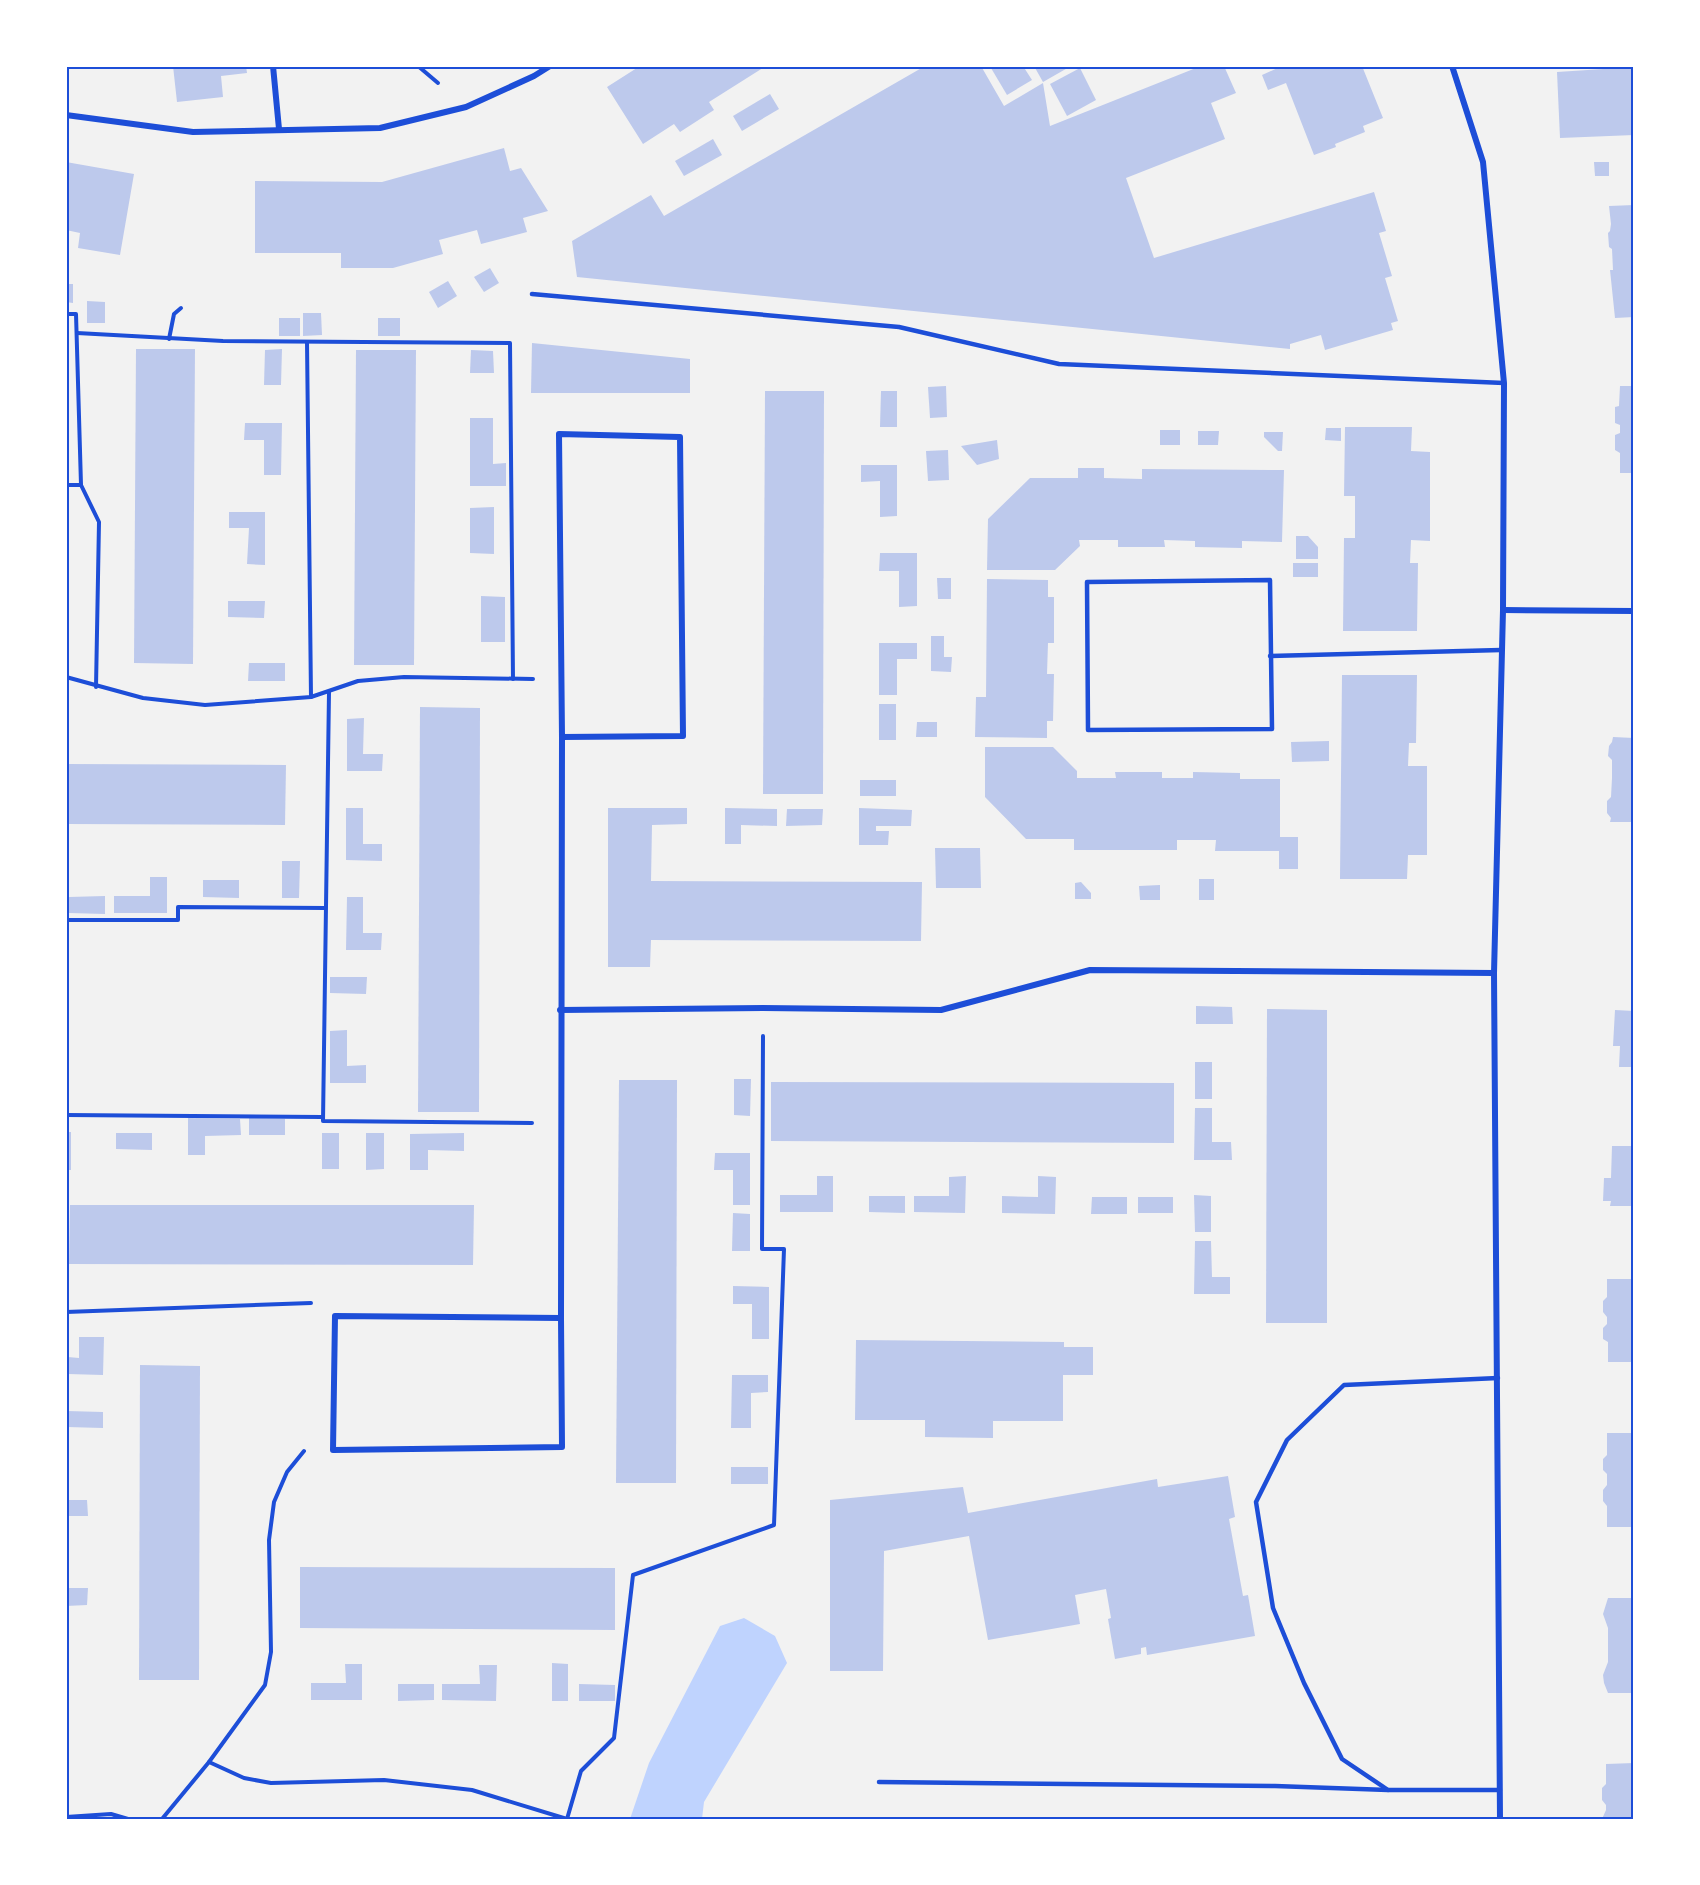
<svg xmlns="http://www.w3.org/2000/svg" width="1700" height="1885" font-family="'IBM Plex Sans',sans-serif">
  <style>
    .water { fill: #bfd3fe }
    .building { fill: #bdc9ec }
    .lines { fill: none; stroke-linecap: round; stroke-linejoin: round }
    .path { stroke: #1d4ed8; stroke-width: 4 }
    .service { stroke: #1d4ed8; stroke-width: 4.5 }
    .minor { stroke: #1d4ed8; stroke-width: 6 }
    .neatline { fill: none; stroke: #1d4ed8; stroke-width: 2 }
  </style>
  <rect width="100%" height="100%" fill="#f2f2f2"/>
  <!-- water -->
  <path class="water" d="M744 1618 775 1636 787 1663 704 1802 702 1819H630L649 1763 720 1626Z"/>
  <!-- building -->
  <g class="building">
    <path d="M173 66H246L247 73 221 76 223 97 177 102Z"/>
    <path d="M640 66H766L709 102 714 110 680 132 674 124 643 144 607 87Z"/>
    <path d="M925 66H981L1004 106 1043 83 1050 126 1201 66H1224L1236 93 1211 103 1225 139 1126 178 1154 258 1374 192 1386 231 1379 233 1392 276 1385 278 1398 321 1391 323 1393 330 1325 350 1321 335 1290 344V349L577 277 572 241 651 195 664 216Z"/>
    <path d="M995 66H1023L1032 80 1007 95 991 68Z"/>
    <path d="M1034 66H1071L1043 82Z"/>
    <path d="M1282 66H1362L1383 118 1363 126 1365 132 1335 144 1336 147 1314 155 1286 83 1268 90 1262 75Z"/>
    <path d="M1634 67V135L1560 138 1557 72Z"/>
    <path d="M1080 68 1096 100 1067 116 1050 84Z"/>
    <path d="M770 94 779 109 742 131 733 116Z"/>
    <path d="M713 139 722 155 684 176 675 161Z"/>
    <path d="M504 148 510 171 521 168 548 211 523 218 527 232 481 244 477 230 439 240 443 254 393 268H341V253H255V181L382 182Z"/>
    <path d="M66 162 134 174 120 255 78 248 80 233 66 230Z"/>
    <path d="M1594 162H1609V176H1595Z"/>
    <path d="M1634 205V317L1615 318 1610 270H1613L1612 249 1609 247 1608 233 1610 231 1611 224 1609 206Z"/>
    <path d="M490 268 499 283 484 292 474 277Z"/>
    <path d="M448 281 457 296 438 308 429 292Z"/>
    <path d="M66 284H73V303L66 302Z"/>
    <path d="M87 301 105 302V323H87Z"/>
    <path d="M303 313H321L322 335 303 336Z"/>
    <rect x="279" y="318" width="21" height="18"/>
    <rect x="378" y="318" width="22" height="18"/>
    <path d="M532 343 690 359V393H531Z"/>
    <path d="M136 349H195L193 664 134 663Z"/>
    <path d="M282 349 281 385H264L265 350Z"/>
    <path d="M356 350H416L414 665H354Z"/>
    <path d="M471 350 493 351 494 373H470Z"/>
    <path d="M946 386 947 417 930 418 928 387Z"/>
    <path d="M1620 386H1634V473H1620V453L1615 450V435L1620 433V425L1615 423V407L1619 406Z"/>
    <path d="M765 391H824L823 794H763Z"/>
    <path d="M881 391H897V427H880Z"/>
    <path d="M470 418H493V464L506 463V486H470Z"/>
    <path d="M245 423H282L281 475H264V440H244Z"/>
    <path d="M1345 427H1412L1411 451 1430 452V541L1411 540 1410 563H1418L1417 631H1343L1344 538H1355V496H1344Z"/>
    <path d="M1326 428H1341V441L1325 440Z"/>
    <rect x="1160" y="430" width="20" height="15"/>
    <path d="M1198 431H1219L1218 445H1198Z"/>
    <path d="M1264 432H1283L1282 451H1278L1264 437Z"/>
    <path d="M997 440 999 459 977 465 961 446Z"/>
    <path d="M948 450 949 480 928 481 926 451Z"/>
    <path d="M861 465H897V516L880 517V481L861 482Z"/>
    <path d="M1078 468H1104V478L1142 479V469L1284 470 1282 542 1242 541V548L1195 547V541L1164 540 1165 547H1118V540H1079L1080 546 1055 570H987L988 519 1030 478H1078Z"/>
    <path d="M494 507V554L470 553V508Z"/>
    <path d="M229 512H265V565L247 564 249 528H229Z"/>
    <path d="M1296 536H1308L1318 547V559H1296Z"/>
    <path d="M880 553H917V606L899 607V571H879Z"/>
    <rect x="1293" y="563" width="25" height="14"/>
    <path d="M937 578H951V599H938Z"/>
    <path d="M987 579 1048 580V597H1054V643H1048L1047 674H1054L1053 721H1047V738L975 737 976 697H986Z"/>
    <path d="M481 596 505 597V642H481Z"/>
    <path d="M228 601H265L264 618 228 617Z"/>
    <path d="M931 636H944V657H952L951 672 931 671Z"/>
    <path d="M879 643H917V659H897V695H879Z"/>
    <path d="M249 663H285V681H248Z"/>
    <path d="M1342 675H1417L1416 743H1409L1408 766H1427V855H1408L1407 879H1340Z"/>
    <rect x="879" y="704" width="17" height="36"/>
    <path d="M420 707 480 708 479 1112H418Z"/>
    <path d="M364 718 363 754H383L382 771H347V719Z"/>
    <path d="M917 722H937V737H916Z"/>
    <path d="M1613 737 1634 738V822H1610L1611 818 1607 813V801L1611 797 1612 778V760L1608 756 1609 746 1612 742Z"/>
    <path d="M1329 741V761L1292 762 1291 742Z"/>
    <path d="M985 747H1053L1077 771V778H1116L1115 772H1162V778H1193V772L1240 773V779H1280V837H1298V869H1279V851H1215L1216 840H1177V850H1074V839H1026L985 797Z"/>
    <path d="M66 764 286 765 285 825 66 824Z"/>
    <rect x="860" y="780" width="36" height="16"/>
    <path d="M346 808H363V844H382V861L346 860Z"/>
    <path d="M608 808H687V824L652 825 651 881 922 882 921 941 651 940 650 967H608Z"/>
    <path d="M725 808 777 809V826L741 825V844H725Z"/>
    <path d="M859 808 912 810 911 826H876V831H889L888 845H859Z"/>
    <path d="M787 809H823L822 825 786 826Z"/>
    <path d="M935 848H980L981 888H936Z"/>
    <path d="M282 861H300L299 898H282Z"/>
    <path d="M150 877H167V913H114V896H150Z"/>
    <rect x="1199" y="879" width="15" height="21"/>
    <path d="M203 880H239V898L203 897Z"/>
    <path d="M1081 882 1091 893V899H1075V883Z"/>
    <path d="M1160 885V900H1140L1139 886Z"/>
    <path d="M105 896V914L69 913V897Z"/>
    <path d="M347 897H363V933H382L381 950H346Z"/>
    <path d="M330 977H367L366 994 330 993Z"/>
    <path d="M1196 1006 1232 1007 1233 1024H1196Z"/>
    <path d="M1267 1009 1327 1010V1323H1266Z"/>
    <path d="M1615 1010 1634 1011V1067H1619L1620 1046H1613Z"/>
    <path d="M347 1030V1066L366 1065V1083H330V1031Z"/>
    <rect x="1195" y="1062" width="17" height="37"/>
    <path d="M734 1079H751L750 1116 734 1115Z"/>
    <path d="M619 1080H677L676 1483H616Z"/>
    <path d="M771 1082 1174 1083V1143L771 1141Z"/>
    <path d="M1195 1108H1212V1142H1231L1232 1160H1194Z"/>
    <path d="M188 1118 240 1119 241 1135 205 1136V1155H188Z"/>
    <path d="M249 1118 285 1119V1135H249Z"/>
    <rect x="66" y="1132" width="5" height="38"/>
    <path d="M116 1133H152V1150L116 1149Z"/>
    <rect x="322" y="1133" width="17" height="36"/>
    <path d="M366 1133H384V1169L366 1170Z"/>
    <path d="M464 1133V1151L428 1150V1170H410V1134Z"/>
    <path d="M1612 1146H1634V1206H1610L1611 1201H1603L1604 1178H1611Z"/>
    <path d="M715 1153H750V1205H733V1170H714Z"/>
    <path d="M817 1176H833V1212H780V1195H817Z"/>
    <path d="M966 1176 965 1213 914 1212V1196H949V1177Z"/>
    <path d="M1038 1176 1056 1177 1055 1214 1002 1213V1196L1038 1197Z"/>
    <path d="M1194 1195 1211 1196V1232H1195Z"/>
    <path d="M869 1196H905V1213L869 1212Z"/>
    <path d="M1092 1197H1127V1214H1091Z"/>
    <rect x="1138" y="1197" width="35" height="16"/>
    <path d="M70 1205H474L473 1265 69 1264Z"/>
    <path d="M733 1213 750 1214V1251H732Z"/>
    <path d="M1195 1241H1211L1212 1277H1230V1294H1194Z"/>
    <path d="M1607 1279H1634V1362H1608V1342L1603 1339V1328L1607 1324V1317L1603 1312V1301L1607 1297Z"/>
    <path d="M733 1286 769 1287V1339H752V1304H733Z"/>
    <path d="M79 1337H104L103 1375 68 1374V1357L79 1358Z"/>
    <path d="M856 1340 1064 1342V1347H1093V1375H1063V1421H993V1438L925 1437V1420H855Z"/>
    <path d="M140 1365 200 1366 199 1680H139Z"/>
    <path d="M732 1375H768V1392L751 1393V1428H731Z"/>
    <path d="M67 1411 103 1412V1428L67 1427Z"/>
    <path d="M1607 1433H1634V1527H1607V1506L1603 1501V1490L1607 1485V1474L1603 1470V1459L1607 1455Z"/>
    <rect x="731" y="1467" width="37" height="17"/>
    <path d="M1228 1476 1235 1517 1229 1519 1243 1596 1248 1595 1255 1636 1147 1655 1146 1647 1141 1648V1654L1115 1659 1108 1619 1111 1618 1106 1589 1075 1595 1080 1624 988 1640 969 1536 884 1551 883 1671H830V1500L963 1487 968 1513 1157 1479 1158 1487Z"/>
    <path d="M66 1481H68V1500H87L88 1516H66Z"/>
    <path d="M300 1567 615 1568V1630L300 1628Z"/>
    <path d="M66 1588H88L87 1605 66 1606Z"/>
    <path d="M1608 1598H1634V1693H1608L1604 1683 1603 1675 1608 1662V1628L1603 1614Z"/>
    <path d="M552 1663 568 1664V1701H552Z"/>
    <path d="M345 1664H362V1700H311V1683H346Z"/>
    <path d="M479 1665H497L496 1701 442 1700V1684H480Z"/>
    <path d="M398 1684H434V1700L398 1701Z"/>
    <path d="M579 1684 615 1685V1701H579Z"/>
    <path d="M1634 1763V1819H1602L1606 1810V1805L1602 1800V1788L1606 1784V1764Z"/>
  </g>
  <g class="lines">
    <!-- path -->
    <g class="path">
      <path d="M418 66 438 83"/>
      <path d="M66 314H76L81 485 99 522 96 687"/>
      <path d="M77 333 223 341 510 343 513 679"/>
      <path d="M169 339 174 314 181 308"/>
      <path d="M307 342 311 697"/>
      <path d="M66 485H81"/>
      <path d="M66 677 143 698 205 705 311 697 358 681 404 677 533 679"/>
      <path d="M329 692 323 1121 532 1123"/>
      <path d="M66 920H178V907L325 908"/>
      <path d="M66 1115 322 1117"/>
      <path d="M66 1312 311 1303"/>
      <path d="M209 1762 244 1778 271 1783 384 1780 472 1790 567 1819"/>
      <path d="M66 1817 111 1814 128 1819"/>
      <path d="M162 1819 209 1762 265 1685 271 1652 269 1540 274 1502 287 1472 304 1451"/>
      <path d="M567 1819 581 1771 614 1738 633 1575 774 1525 784 1249H762L763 1036"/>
    </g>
    <!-- service -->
    <g class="service">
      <path d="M532 294 899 327 1059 364 1504 383"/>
      <path d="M1270 580 1272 729 1088 730 1087 582Z"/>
      <path d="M1270 656 1501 650"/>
      <path d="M1498 1378 1344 1385 1287 1440 1256 1502 1273 1608 1304 1683 1342 1759 1388 1790H1500"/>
      <path d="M879 1782 1275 1786 1388 1790"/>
    </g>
    <!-- minor -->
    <g class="minor">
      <path d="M273 66 279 129"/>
      <path d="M1452 66 1483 162 1504 383 1503 610 1494 973 1500 1819"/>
      <path d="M66 115 193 132 380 128 466 107 534 76 550 66"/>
      <path d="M559 434 680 437 683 736 562 737Z"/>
      <path d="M1503 610 1634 611"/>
      <path d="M560 1010 763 1008 941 1010 1090 970 1494 973"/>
      <path d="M561 1318 562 1447 333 1450 335 1316 561 1318 562 737"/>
    </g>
  </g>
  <!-- border -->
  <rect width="1700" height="1885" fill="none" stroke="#ffffff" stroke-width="135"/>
  <rect x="68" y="68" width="1564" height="1750" class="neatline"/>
</svg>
